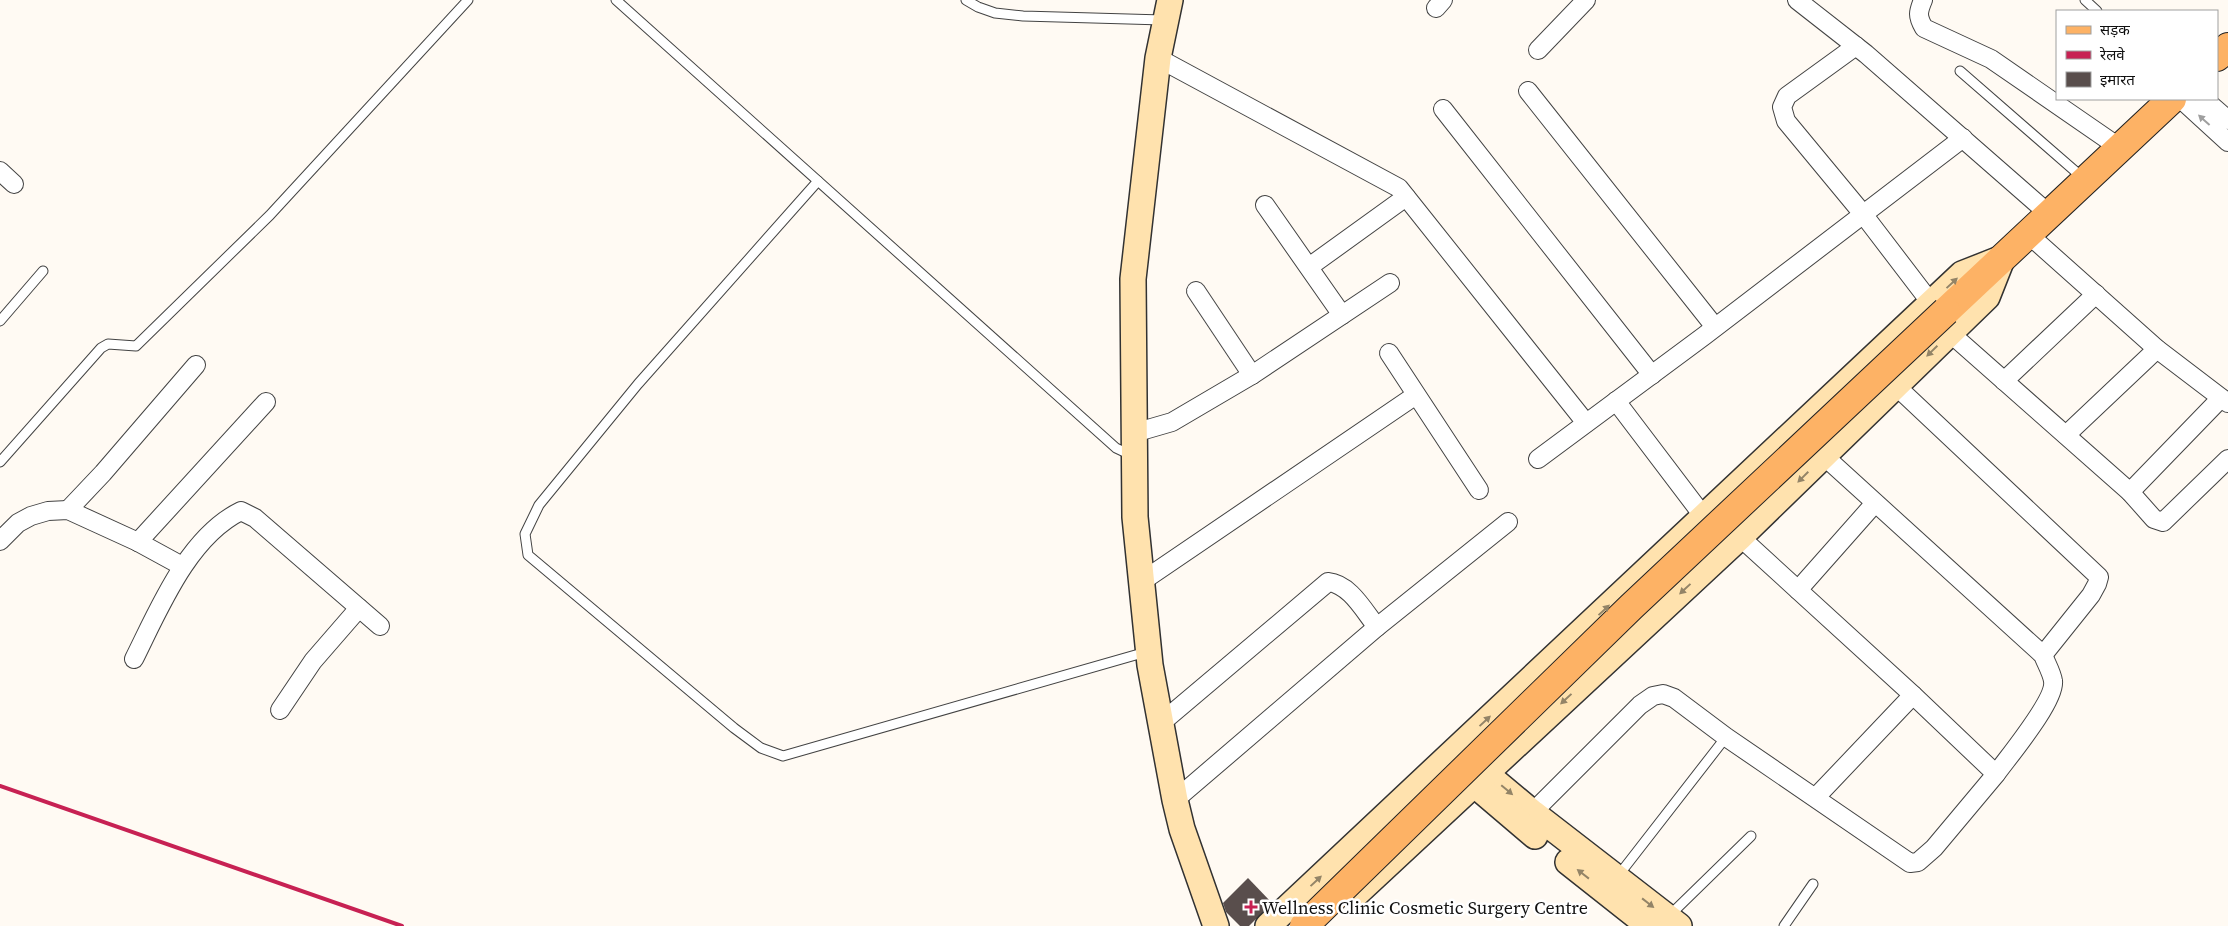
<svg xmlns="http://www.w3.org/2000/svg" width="2228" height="926" font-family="'Source Serif 4','Noto Sans Devanagari',serif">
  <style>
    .building { fill: #594e4c }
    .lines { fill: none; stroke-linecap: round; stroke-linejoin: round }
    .lane-casing { stroke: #434343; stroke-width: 11 }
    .street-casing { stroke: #434343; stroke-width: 20 }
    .secondary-casing { stroke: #323232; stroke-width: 28 }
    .primary-casing { stroke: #212121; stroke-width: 30 }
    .lane { stroke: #fff; stroke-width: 9 }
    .street { stroke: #fff; stroke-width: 18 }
    .secondary { stroke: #ffe2ae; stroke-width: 25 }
    .primary { stroke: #fdb265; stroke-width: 28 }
    .rail { stroke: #c72153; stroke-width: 4 }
    .primary-bridge-casing { stroke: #212121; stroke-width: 30; stroke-linecap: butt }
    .primary-bridge { stroke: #fdb265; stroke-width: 28 }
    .oneway { fill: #9f9f9f }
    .oneway2 { fill: #938467 }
    .poi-dot { fill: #c72153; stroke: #fff; stroke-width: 2 }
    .labels { text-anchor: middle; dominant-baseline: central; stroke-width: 5; stroke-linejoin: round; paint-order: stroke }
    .poi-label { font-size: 18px; fill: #101010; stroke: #fff; text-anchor: start }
  </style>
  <rect width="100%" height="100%" fill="#fffaf3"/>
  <!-- building -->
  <path class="building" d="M1248 878 1272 903 1249 926H1240L1226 912 1223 903Z"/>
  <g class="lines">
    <defs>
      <g id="lane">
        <path d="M616 0 1116 448 1133 456"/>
        <path d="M966 0 978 7 995 13 1023 16 1163 20"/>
        <path d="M2085 0 2097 11"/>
        <path d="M1960 71 2083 178"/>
        <path d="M818 181 638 384 539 505 525 534 528 555 734 728 761 748 783 756 1146 652"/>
        <path d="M0 321 43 271"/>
        <path d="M0 462 101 348 108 344 136 346 270 215 468 0"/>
        <path d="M1618 876 1726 737"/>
        <path d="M1669 916 1751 836"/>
        <path d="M1784 926 1813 884"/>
      </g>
      <g id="street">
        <path d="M1797 0 1866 54 2049 214"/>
        <path d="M1923 0C1918 12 1917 16 1924 28L1991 59 2120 148"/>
        <path d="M1436 8 1443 0"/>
        <path d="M1856 46 1787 96 1782 107 1786 121 1863 214 1931 303"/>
        <path d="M1538 50 1586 0"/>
        <path d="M1158 58 1399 188 1586 423"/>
        <path d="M1528 91 1715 327"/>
        <path d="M2181 99 2228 142"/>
        <path d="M2204 99 2228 120"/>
        <path d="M1443 109 1652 375"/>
        <path d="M0 171 14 184"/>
        <path d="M1265 205 1342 315"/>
        <path d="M2028 234 2157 349 2228 403"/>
        <path d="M1309 267 1406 197"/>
        <path d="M1196 291 1252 375"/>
        <path d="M1950 333 2130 492 2154 519 2163 522 2228 459"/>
        <path d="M1389 353 1479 490"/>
        <path d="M2004 381 2096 294"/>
        <path d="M1896 386 2099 577 2097 584 2091 595 2043 655"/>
        <path d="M1616 401 1704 517"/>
        <path d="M1134 433 1172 422 1252 375 1390 283"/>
        <path d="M2066 435 2157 349"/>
        <path d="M1824 456 2043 655C2046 663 2052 673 2053 681 2056 700 2009 756 1996 774"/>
        <path d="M1538 459 1704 336 1963 138"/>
        <path d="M2130 492 2221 398"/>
        <path d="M68 510 103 473 196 365"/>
        <path d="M0 541 18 523 31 516 48 511 68 510 138 542 182 566"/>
        <path d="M138 542 266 402"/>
        <path d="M1141 582 1416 395"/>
        <path d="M1798 590 1875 503"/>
        <path d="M134 659C159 609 188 537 241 511L255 518 380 626"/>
        <path d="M280 710 313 661 359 608"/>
        <path d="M1161 723 1328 582C1350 584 1364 611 1377 627"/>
        <path d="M1816 797 1913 695"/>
        <path d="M1175 800 1377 627 1508 522"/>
        <path d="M1524 821 1640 705 1653 696 1663 694 1674 698 1726 737 1910 863 1918 862 1934 848 1996 774 1913 695 1740 537"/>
      </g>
      <g id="secondary">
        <path d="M1170 0 1158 58 1133 279 1135 517 1150 665 1175 800 1182 829 1216 926"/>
        <path d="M1473 763 1533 813 1679 926"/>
        <path d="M1468 779 1535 836"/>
        <path d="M1568 862 1649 926"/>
        <path d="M1356 894 1740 537 1987 297 2002 259"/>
        <path d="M1268 926 1962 274 2000 259"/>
      </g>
      <g id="primary">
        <path d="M2217 57 2228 47"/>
        <path d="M1946 311 2172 99"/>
      </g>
    </defs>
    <!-- lane casing -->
    <use href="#lane" class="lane-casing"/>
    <!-- street casing -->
    <use href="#street" class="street-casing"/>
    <!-- secondary casing -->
    <use href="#secondary" class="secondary-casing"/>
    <!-- primary casing -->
    <use href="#primary" class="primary-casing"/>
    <!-- lane -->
    <use href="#lane" class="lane"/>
    <!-- street -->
    <use href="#street" class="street"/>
    <!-- secondary -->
    <use href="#secondary" class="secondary"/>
    <!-- primary -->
    <use href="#primary" class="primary"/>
    <!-- rail -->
    <path class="rail" d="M0 786 402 926"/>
    <defs>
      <path id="primary-bridge" d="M1304 926 1631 607 1946 311"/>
    </defs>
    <!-- primary-bridge casing -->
    <use href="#primary-bridge" class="primary-bridge-casing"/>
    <!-- primary-bridge -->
    <use href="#primary-bridge" class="primary-bridge"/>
  </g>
  <!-- one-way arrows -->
  <defs><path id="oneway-solid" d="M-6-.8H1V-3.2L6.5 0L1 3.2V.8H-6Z" transform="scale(1.25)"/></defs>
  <use class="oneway" href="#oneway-solid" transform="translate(2204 120) rotate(-138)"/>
  <g class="oneway2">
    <use href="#oneway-solid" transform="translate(1952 283) rotate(-43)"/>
    <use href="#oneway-solid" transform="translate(1932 351) rotate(136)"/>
    <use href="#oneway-solid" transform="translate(1803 477) rotate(135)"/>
    <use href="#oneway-solid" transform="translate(1685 589) rotate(137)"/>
    <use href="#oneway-solid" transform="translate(1604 610) rotate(-43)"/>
    <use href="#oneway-solid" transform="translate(1566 699) rotate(137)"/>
    <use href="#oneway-solid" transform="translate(1485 721) rotate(-43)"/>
    <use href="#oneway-solid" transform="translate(1507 790) rotate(40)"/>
    <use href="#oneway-solid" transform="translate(1583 874) rotate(-142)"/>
    <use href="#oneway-solid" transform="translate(1316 881) rotate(-43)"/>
    <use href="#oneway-solid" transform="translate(1648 903) rotate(38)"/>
  </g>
  <!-- markers -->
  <path class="poi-dot" d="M1248.5 899.5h5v5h5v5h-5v5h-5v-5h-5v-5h5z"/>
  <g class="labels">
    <!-- poi labels -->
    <g class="poi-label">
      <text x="1262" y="907">Wellness Clinic Cosmetic Surgery Centre</text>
    </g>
  </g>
  <!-- legend -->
  <rect x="2056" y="10" width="162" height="90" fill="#ffffff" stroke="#9f9f9f"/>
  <rect x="2066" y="26" width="25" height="8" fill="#fdb265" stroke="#9f9f9f"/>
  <text x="2100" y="35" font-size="15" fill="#101010">सड़क</text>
  <rect x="2066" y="51" width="25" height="8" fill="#c72153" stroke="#9f9f9f"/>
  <text x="2100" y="60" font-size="15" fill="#101010">रेलवे</text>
  <rect x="2066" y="72" width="25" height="15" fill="#594e4c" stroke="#9f9f9f"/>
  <text x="2100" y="85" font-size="15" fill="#101010">इमारत</text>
</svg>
